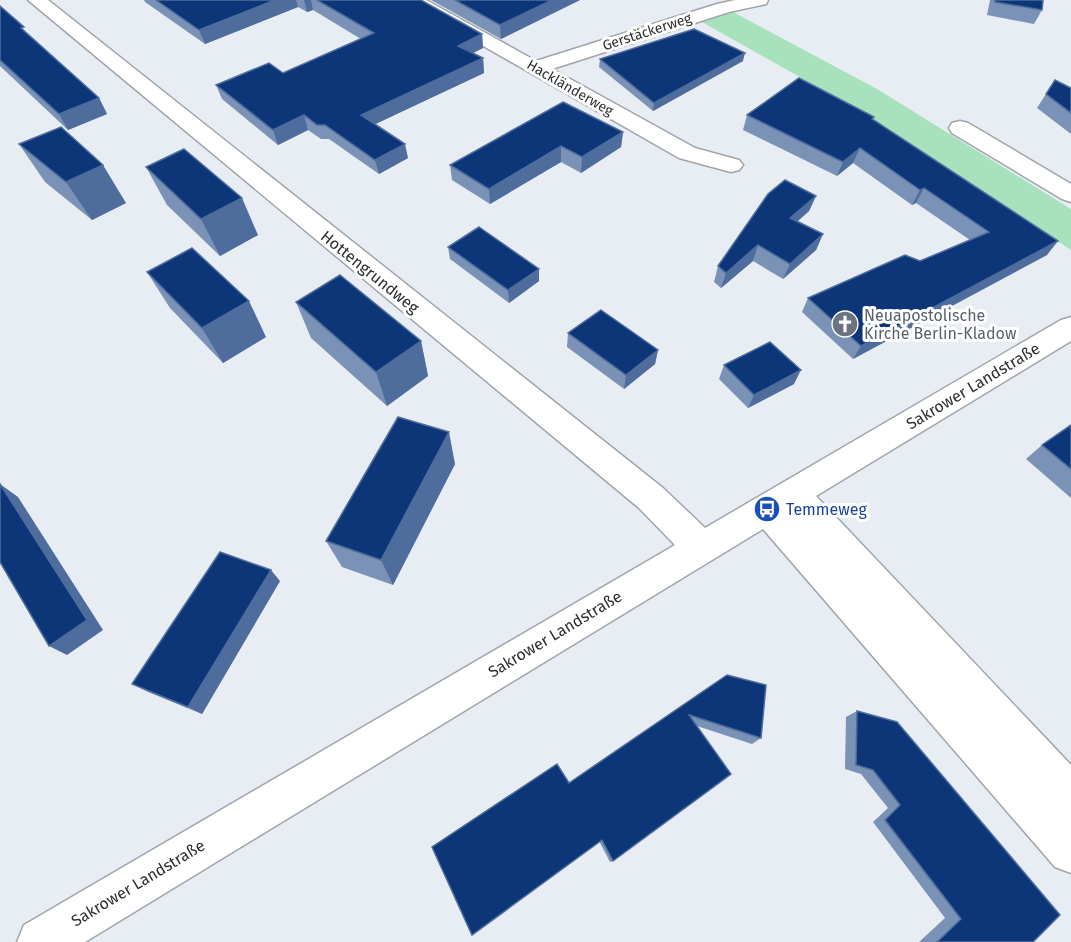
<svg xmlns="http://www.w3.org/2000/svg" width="1071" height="942" font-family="'Fira Sans',sans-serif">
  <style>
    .green { fill: #a7e2bd }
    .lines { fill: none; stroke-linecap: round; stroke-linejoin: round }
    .minor-casing { stroke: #a0a5ab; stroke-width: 3 }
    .minor { fill: #fff; fill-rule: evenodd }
    .wall { fill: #7a92b6 }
    .shaded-wall { fill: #4e6d9d }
    .building { fill: #0c3678; stroke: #4e6d9d; stroke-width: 1.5 }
    .labels { text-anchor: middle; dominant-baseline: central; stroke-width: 6; stroke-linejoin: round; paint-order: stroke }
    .far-street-label { font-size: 14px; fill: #2d2f32; stroke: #fff }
    .street-label { font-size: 16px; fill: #2d2f32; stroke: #fff }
    .worship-label { font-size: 16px; fill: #5b616d; stroke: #fff; text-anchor: start }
    .transit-label { font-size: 16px; fill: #164399; stroke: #fff; text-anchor: start }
  </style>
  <rect width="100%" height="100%" fill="#e8edf4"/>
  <!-- green -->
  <path class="green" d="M733 12 877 89 1071 209V250L844 102 702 22Z"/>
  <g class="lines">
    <defs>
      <g id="minor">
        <path d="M28 0H48L663 488 705 528 1061 320 1071 317V341L816 496 1071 765V873L1055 867 763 529 85 942H17L24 925 675 545 639 508Z"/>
        <path d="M403 0H426L536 61 717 4 735 0H768L766 4 729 12 552 69 695 148 739 160 743 165 739 170 731 172 679 158Z"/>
        <path d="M960 121 968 123 1071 184V202L1062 199 952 133 949 128 952 123Z"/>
      </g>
    </defs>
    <!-- minor casing -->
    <use href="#minor" class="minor-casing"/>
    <!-- minor -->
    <use href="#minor" class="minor"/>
  </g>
  <!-- wall -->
  <g class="wall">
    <path d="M144 0H421L482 34 483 48 473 53 483 58 484 73 375 124 408 158 379 174 329 139H321L308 130 278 145 222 99 216 85 283 73 361 39 313 10 307 12 298 7 205 44 145 2Z"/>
    <path d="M431 0H580L501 39Z"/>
    <path d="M990 0H1043L1042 10 1034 24 987 15Z"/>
    <path d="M0 6 28 34 99 98 107 114 68 130 0 66Z"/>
    <path d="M600 59 743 61 653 111 599 67Z"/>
    <path d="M1055 80 1071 88V134L1037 108Z"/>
    <path d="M747 115 873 120 1047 255 853 359 802 312 808 298 920 261 970 240 916 203 912 205 853 163 837 176 743 130Z"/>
    <path d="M623 132 621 147 581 173 561 162 490 204 452 180 450 165Z"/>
    <path d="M19 144 126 203 92 220 45 182Z"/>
    <path d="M146 167 258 235 220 256 167 205Z"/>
    <path d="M816 196 809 211 798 221 823 234 816 250 783 279 753 261 721 288 714 282 718 266Z"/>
    <path d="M448 247 539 281 509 303 450 259Z"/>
    <path d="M147 272 266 337 223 363 170 308Z"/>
    <path d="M296 302 421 341 428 376 387 406 311 338Z"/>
    <path d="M568 333 658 350 655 364 624 389 567 347Z"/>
    <path d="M724 365 794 384 748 408 719 379Z"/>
    <path d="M1071 425V498L1026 459 1042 445Z"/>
    <path d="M455 464 393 585 342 567 326 541Z"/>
    <path d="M280 581 202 714 148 692 132 684Z"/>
    <path d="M727 675 761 738 752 744 697 726 613 861 610 862 569 783Z"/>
    <path d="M857 711 1033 942H919L945 918 873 822 888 808 861 774 845 769 846 717Z"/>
  </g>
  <!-- shaded-wall -->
  <g class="shaded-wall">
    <path d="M275 0H296L298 7 205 44 199 30Z"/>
    <path d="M304 0H311L313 10 307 12Z"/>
    <path d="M552 0H580L501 39 500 25Z"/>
    <path d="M482 34 483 48 459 60 458 46Z"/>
    <path d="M745 53 743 61 653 111 654 103Z"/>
    <path d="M483 58 484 73 365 129 361 115Z"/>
    <path d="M99 98 107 114 68 130 59 114Z"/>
    <path d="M304 115 308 130 278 145 273 130Z"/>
    <path d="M623 132 621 147 581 173 582 157Z"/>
    <path d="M405 144 408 158 379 174 375 160Z"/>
    <path d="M561 146V162L490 204 489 189Z"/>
    <path d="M860 148 853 163 837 176 843 162Z"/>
    <path d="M103 165 126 203 92 220 66 182Z"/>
    <path d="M924 188 916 203 912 205 920 190Z"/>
    <path d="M816 196 809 211 784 233 790 218Z"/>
    <path d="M242 198 258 235 220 256 201 219Z"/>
    <path d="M823 234 816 250 783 279 790 264Z"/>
    <path d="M1058 241 1047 255 853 359 861 346Z"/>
    <path d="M758 245 753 261 721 288 726 273Z"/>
    <path d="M539 269V281L509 303 508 290Z"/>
    <path d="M249 301 266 337 223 363 202 328Z"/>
    <path d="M421 341 428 376 387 406 376 372Z"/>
    <path d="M658 350 655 364 624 389 626 375Z"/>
    <path d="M801 370 794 384 748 408 754 395Z"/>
    <path d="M449 432 455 464 393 585 381 560Z"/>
    <path d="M0 484 18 497 103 630 67 655 49 646Z"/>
    <path d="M271 570 280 581 202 714 188 707Z"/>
  </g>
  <!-- building -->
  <g class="building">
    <path d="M156 0H275L199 30Z"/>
    <path d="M317 0H421L482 34 458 46 483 58 361 115 405 144 375 160 325 125H317L304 115 273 130 216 85 269 63 283 73 374 33Z"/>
    <path d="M455 0H552L500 25Z"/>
    <path d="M995 0H1043L1042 10 995 2Z"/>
    <path d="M0 6 24 27 21 28 99 98 59 114 0 60Z"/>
    <path d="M694 29 745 53 654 103 600 59Z"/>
    <path d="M799 78 874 117 872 119 1058 241 861 346 808 298 905 255 920 261 989 232 924 188 920 190 860 148 843 162 747 115Z"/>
    <path d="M1055 80 1071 88V113L1046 94Z"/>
    <path d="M563 102 623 132 582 157 561 146 489 189 450 165Z"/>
    <path d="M61 127 103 165 66 182 19 144Z"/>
    <path d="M184 149 242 198 201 219 146 167Z"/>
    <path d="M785 180 816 196 790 218 823 234 790 264 758 245 726 273 718 266 768 194Z"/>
    <path d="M479 227 539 269 508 290 448 247Z"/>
    <path d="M192 248 249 301 202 328 147 272Z"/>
    <path d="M340 275 421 341 376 372 296 302Z"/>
    <path d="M601 310 658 350 626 375 568 333Z"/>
    <path d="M770 342 801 370 754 395 724 365Z"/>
    <path d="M398 417 449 432 381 560 326 541Z"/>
    <path d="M1071 425V469L1042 445Z"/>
    <path d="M0 484 87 620 49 646 0 562Z"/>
    <path d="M220 552 271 570 188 707 132 684Z"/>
    <path d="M727 675 766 685 761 738 689 715 731 774 613 861 602 840 472 935 432 847 557 764 569 783Z"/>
    <path d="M857 711 897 722 1060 915 1033 942H937L961 919 885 820 900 805 873 770 856 765Z"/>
  </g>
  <!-- icons -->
  <defs>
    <symbol id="church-disc" viewBox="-11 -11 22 22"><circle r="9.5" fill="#6b7280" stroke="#fff"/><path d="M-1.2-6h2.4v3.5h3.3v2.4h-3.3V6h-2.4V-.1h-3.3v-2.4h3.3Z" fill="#fff"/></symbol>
    <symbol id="bus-disc" viewBox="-11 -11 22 22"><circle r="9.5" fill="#1a4fb4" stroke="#fff"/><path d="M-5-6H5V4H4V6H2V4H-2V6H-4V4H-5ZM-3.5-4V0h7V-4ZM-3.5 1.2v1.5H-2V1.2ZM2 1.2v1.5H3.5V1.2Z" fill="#fff"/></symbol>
  </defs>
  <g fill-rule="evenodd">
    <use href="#church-disc" x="830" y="309" width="30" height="30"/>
    <use href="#bus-disc" x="752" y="494" width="30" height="30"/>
  </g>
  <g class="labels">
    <!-- far-street labels -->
    <g class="far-street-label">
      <text transform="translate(647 32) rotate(-18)">Gerstäckerweg</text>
      <text transform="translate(570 88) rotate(30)">Hackländerweg</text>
    </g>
    <!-- street labels -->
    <g class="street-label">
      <text transform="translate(370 272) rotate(39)">Hottengrundweg</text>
      <text transform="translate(973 386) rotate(-31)">Sakrower Landstraße</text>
      <text transform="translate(555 634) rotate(-31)">Sakrower Landstraße</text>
      <text transform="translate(138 883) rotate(-31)">Sakrower Landstraße</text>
    </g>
    <!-- worship labels -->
    <g class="worship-label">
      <text x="864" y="315">Neuapostolische<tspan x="864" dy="18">Kirche Berlin-Kladow</tspan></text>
    </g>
    <!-- transit labels -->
    <g class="transit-label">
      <text x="786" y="509">Temmeweg</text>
    </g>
  </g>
</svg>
